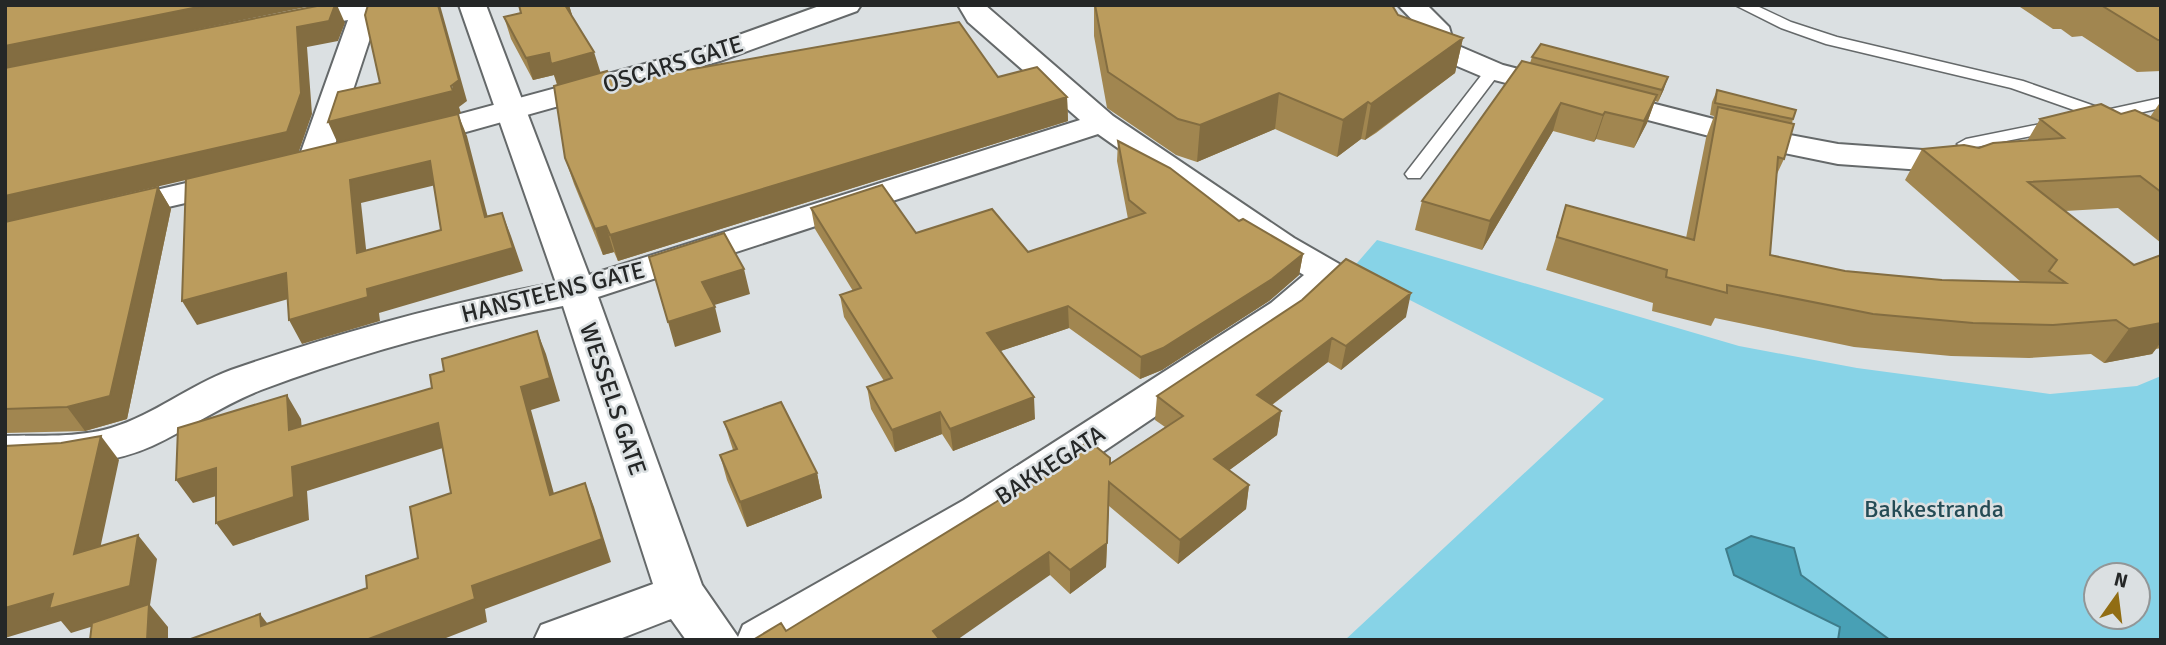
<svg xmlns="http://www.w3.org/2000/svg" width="2166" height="645" viewBox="0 0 2166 645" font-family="Signika,sans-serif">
	<rect width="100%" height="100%" fill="#dbe0e2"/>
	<path fill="#87d3e7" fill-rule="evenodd" d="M1377 240 1739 346 1857 368 2050 394 2137 386 2161 376V640H1890L1801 575H1734L1840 627 1838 640H1345L1604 399 1351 270ZM2096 575H2138V617H2096Z"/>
	<path fill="#48a0b5" stroke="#3e7c8a" stroke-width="2" d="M1751 536 1794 548 1801 575 1890 640H1838L1840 627 1734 575 1726 549Z"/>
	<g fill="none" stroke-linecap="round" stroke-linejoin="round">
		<g stroke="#65696a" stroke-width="3">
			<path id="service" d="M1735 5H1755L1791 22 1837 37 2023 81 2106 110 2161 98V108L2091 124 2083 119 2088 115 2011 88 1826 44 1781 28Z
				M1493 66 1501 71 1420 178H1408L1405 174 1408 170 1487 68Z
				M2060 120 2069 125 2066 129 1966 149 1957 144 1966 139Z"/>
		</g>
		<g stroke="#65696a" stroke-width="4">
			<path id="minor" d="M340 5H369L377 17 329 163 325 170 313 173 301 170 297 163 348 20 290 30 280 28 276 22 280 16Z
				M459 5H486L589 275 1080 120 968 22 958 5H985L1113 116 1294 238 1341 265 1346 273 1297 321 996 524 804 640H686L671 619 617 640H534L541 625 653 584 563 306C460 326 359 353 261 390 222 405 189 429 152 446 105 467 55 466 5 468V436C40 435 78 438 111 428 154 415 190 385 231 370 337 333 446 303 556 283ZM1098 134 1268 254 1304 275 1271 303 964 500 743 625 738 637 702 585 598 297Z
				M1398 5H1427L1449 27 1454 44 1503 65 1741 126 1838 144 1923 150 1972 160 1976 167 1972 174 1960 177 1923 170 1838 164 1740 144 1483 77 1431 55 1422 30Z"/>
		</g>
		<g stroke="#65696a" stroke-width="4">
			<path id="tertiary" d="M822 5H861L857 11 720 61 412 147 401 144 396 137 401 130 700 49Z
				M238 171 250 174 255 181 250 188 112 220 100 217 95 210 100 203Z"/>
		</g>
		<use href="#service" fill="#fff" fill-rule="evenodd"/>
		<use href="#minor" fill="#fff" fill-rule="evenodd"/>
		<use href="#tertiary" fill="#fff" fill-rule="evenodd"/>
	</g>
	<path fill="#a18650" d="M518 5H569L572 15H571L600 73 614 83 998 77 1067 97 1068 121 618 261 614 252 603 255 574 184 565 158 557 85 554 75 533 80 511 39 504 17 521 13Z
		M1094 5H1392L1398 15 1463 38 1455 73 1376 133 1365 140 1361 139 1337 157 1275 129 1197 162 1176 155 1107 108 1094 36Z
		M2017 5H2161V71L2137 72 2082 36 2072 37 2061 29H2053Z
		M1532 57 1664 89 1658 102 1655 101 1647 123 1634 148 1596 139 1594 142 1553 131 1482 250 1415 230 1422 201 1530 63Z
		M1717 90 1793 119 1784 159 1777 174 1770 255 1845 271 1942 280 2021 282 1905 180 1922 149 1979 148 2027 141 2040 119 2121 114 2150 117 2159 104H2161V243L2118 208 2065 211 2134 265 2161 255V348L2156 349 2152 354 2104 363 2091 354 2029 358 1951 356 1854 347 1715 318 1711 326 1652 311 1653 303 1546 270 1566 205 1686 238 1706 138 1714 116 1710 115 1712 102Z
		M1118 141 1239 221 1303 254 1299 275 1269 301 1162 370 1140 379 1069 328 1000 351 1035 419 953 451 942 434 895 452 871 409 867 387 884 381 844 317 840 295 853 291 815 229 811 208 916 233 1028 252 1128 219 1117 161Z
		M158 187 171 209 127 419 85 431 5 433V222Z
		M1302 300 1406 317 1341 370 1328 362 1272 405 1281 411 1277 435 1229 470 1249 485 1246 509 1178 564 1109 506 1106 567 1070 594 1050 575 786 631 1110 464 1165 427 1155 420 1157 396Z
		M724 422 817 473 822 498 747 527 727 480 720 455 733 450Z"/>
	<path fill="#836d41" d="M208 5H316L5 69V46Z
		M335 5H337L345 23 338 41 307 47 312 114 298 154 5 222V196Z
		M438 5H440L467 101 459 107 461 113 338 144 328 122 453 91Z
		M562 5H569L572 15 565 17Z
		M1463 38 1455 73 1365 140 1371 104Z
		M594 52 601 74 558 86 554 75 533 80 526 58 549 53Z
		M1668 77 1664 89 1658 102 1662 90Z
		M1279 93 1275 129 1197 162 1200 125Z
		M1657 95 1647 123 1634 148 1644 121Z
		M1067 97 1068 121 618 261 610 235Z
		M1368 102 1361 139 1337 157 1343 120Z
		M1561 103 1553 131 1482 250 1490 221Z
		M1605 112 1596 139 1594 142 1603 115Z
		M458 114 467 136 494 241 485 217Z
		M430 161 440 184 361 203 369 276 357 253 350 180Z
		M158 187 171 209 127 419 85 431 67 407Z
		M502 213 511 236 523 271 379 313 380 321 302 344 289 320 367 289Z
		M606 226 614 252 603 255 595 229Z
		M1303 254 1299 275 1269 301 1162 370 1140 379 1141 357Z
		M744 269 750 294 708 307 702 282Z
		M286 273 299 296 197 325 182 301Z
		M1411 293 1406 317 1341 370 1346 346Z
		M1068 306 1069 328 989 355 987 333Z
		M715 307 721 332 675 347 668 322Z
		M2161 323V342L2152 354 2104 363 2129 329Z
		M537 331 546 354 560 401 531 410 561 519 550 495 521 387Z
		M1332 338 1328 362 1254 418 1257 395Z
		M287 395 301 419 304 453 289 430Z
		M1034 397 1035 419 953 451 950 429Z
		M1281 411 1277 435 1212 483 1214 459Z
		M940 412 942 434 895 452 892 430Z
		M438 423 449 446 307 491 309 520 233 546 216 523 292 467Z
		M101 436 119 460 94 577 74 554Z
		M216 468 233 491 193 503 176 480Z
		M817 473 822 498 747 527 740 502Z
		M1109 482 1106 567 1070 594V570Z
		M585 483 594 507 611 562 485 609 487 622 441 640H366L472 586Z
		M1249 485 1246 509 1178 564 1180 540Z
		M138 535 157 559 150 605 168 627V640H147L149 609 71 633 61 621 5 638V608Z
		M1049 552 1050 575 957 640H934L933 631Z
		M260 614 278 637 261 626Z"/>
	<path fill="#bb9c5d" stroke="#836d41" stroke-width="2" fill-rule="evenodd" d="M5 5H208L5 46Z
		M322 5H335L329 21 297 27 301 93 287 132 5 196V68Z
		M368 5H438L459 80 451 86 453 91 328 122 338 92 380 83 365 15Z
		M519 5H565L594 52 551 64 549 53 526 58 504 17 521 13Z
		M1095 5H1392L1398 15 1463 38 1382 96 1371 104 1368 102 1343 120 1279 93 1200 125 1178 119 1108 72Z
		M2101 5H2161V40H2158Z
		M959 22 998 77 1037 67 1067 97 610 235 606 226 595 229 565 158 554 86 607 71 614 83Z
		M1541 44 1668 77 1662 90 1532 57Z
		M1522 61 1657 95 1644 121 1605 112 1603 115 1561 103 1490 221 1422 201Z
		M1717 90 1796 110 1793 119 1715 103Z
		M2101 104 2121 114 2135 110 2161 122V192L2140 176 2028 182 2134 265 2161 255V323L2129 329 2116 320 2053 325 1973 323 1873 314 1727 285V293L1666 277 1667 270 1557 237 1566 205 1694 240 1718 107 1794 124 1784 159 1778 157 1770 255 1845 271 1942 280 2066 283 2049 271 2057 260 1922 149 1964 145 1979 148 1993 143 2064 138 2040 119Z
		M458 114 485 217 502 213 513 248 367 289 368 297 289 320 286 273 182 301 186 179ZM430 161 441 230 357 253 350 180Z
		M1118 141 1170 168 1239 221 1243 219 1303 254 1272 279 1163 348 1141 357 1068 306 987 333 1034 397 950 429 940 412 892 430 867 387 892 378 840 295 861 288 811 208 882 185 916 233 992 209 1028 252 1145 213 1129 200Z
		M158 187 110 396 67 407 5 409V222Z
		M724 233 744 269 702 282 715 307 668 322 649 257Z
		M1346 259 1411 293 1346 346 1332 338 1257 395 1281 411 1214 459 1249 485 1180 540 1109 482 1107 543 1070 570 1049 552 933 631 940 640H753L781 623 786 631 996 502 1089 441 1110 458V464L1183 416 1157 396 1302 300Z
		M537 331 550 378 521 387 550 495 585 483 602 539 472 586 475 599 366 640H188L260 614 261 626 367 588 366 576 418 558 410 507 451 493 438 423 292 467 294 497 216 523V468L176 480 178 428 287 395 289 430 432 388 430 375 444 371 442 359Z
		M781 402 817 473 740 502 720 455 737 449 724 422Z
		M101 436 74 554 138 535 130 586 49 609 53 594 5 608V446L61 443Z
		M149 604 147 640H90L92 623Z"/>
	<g text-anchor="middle" stroke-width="5" stroke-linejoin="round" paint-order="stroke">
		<g font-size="24" fill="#252727" stroke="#dbe0e2">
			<text transform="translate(673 64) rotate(-17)" y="8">OSCARS GATE</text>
			<text transform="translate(553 292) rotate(-14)" y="8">HANSTEENS GATE</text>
			<text transform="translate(613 399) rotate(71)" y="8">WESSELS GATE</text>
			<text transform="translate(1050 465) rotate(-33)" y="8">BAKKEGATA</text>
		</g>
		<g font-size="24" fill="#244b55" stroke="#dbe0e2">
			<text x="1934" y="517">Bakkestranda</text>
		</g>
	</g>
	<rect width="2166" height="645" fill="none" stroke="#252727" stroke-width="14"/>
	<g transform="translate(2117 596) rotate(14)"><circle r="33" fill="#dbe0e2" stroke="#929697" stroke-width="2"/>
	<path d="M0-5L12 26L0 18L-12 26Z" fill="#916d13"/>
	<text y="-10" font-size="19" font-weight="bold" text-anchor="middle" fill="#252727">N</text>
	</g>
</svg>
